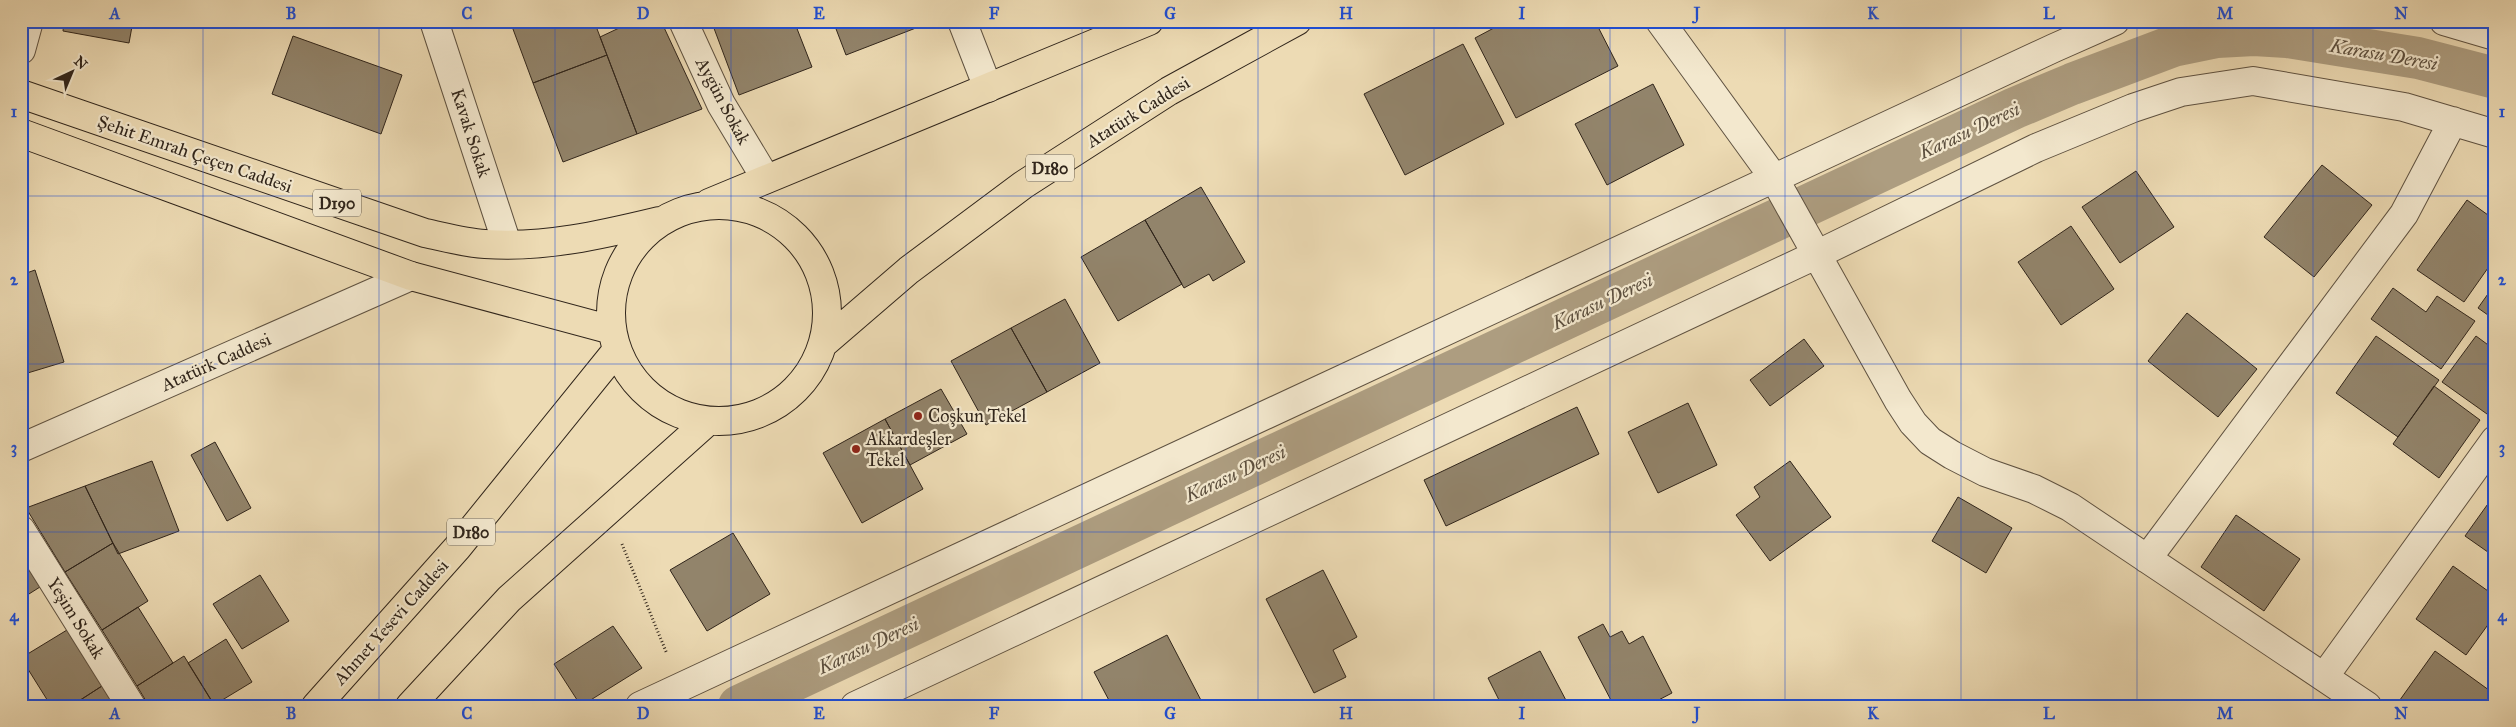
<svg xmlns="http://www.w3.org/2000/svg" width="2516" height="727" viewBox="0 0 2516 727" font-family="'IM FELL Great Primer',serif">
	<rect width="100%" height="100%" fill="#eddbb4"/>
	<filter id="stains"><feTurbulence type="fractalNoise" baseFrequency=".004" numOctaves="4"/><feColorMatrix values="0 0 0 0 .2 0 0 0 0 .09 0 0 0 0 .02 0 0 0 .5 -.17"/></filter>
	<radialGradient id="worn" r=".72"><stop offset=".6" stop-color="#630" stop-opacity="0"/><stop offset="1" stop-color="#630" stop-opacity=".3"/></radialGradient>
	<g fill="none" stroke-linecap="round" stroke-linejoin="round">
		<path stroke="#ad9d80" stroke-width="42" d="M739 706 2015 108 2072 84 2173 46 2217 37 2254 35 2287 37 2418 58 2495 78"/>
	</g>
	<path fill="#92846b" stroke="#30251b" d="M64 21H133L129 43 63 31Z
		M510 21H594L607 55 533 83Z
		M634 21H661L702 109 637 134 600 37Z
		M717 21H794L812 67 739 95 712 23Z
		M833 21H934L846 55Z
		M1507 21H1595L1618 66 1516 118 1475 38Z
		M293 36 402 75 381 134 272 94Z
		M1463 44 1504 124 1405 175 1364 94Z
		M607 55 637 134 563 162 533 83Z
		M1653 84 1684 145 1607 185 1575 124Z
		M2322 165 2372 205 2314 277 2264 237Z
		M2136 171 2174 227 2120 263 2082 207Z
		M1201 187 1245 262 1213 281 1209 274 1184 288 1145 220Z
		M2467 200 2495 220V258L2464 302 2417 270Z
		M1145 220 1182 284 1118 321 1081 257Z
		M2071 226 2114 289 2061 325 2018 262Z
		M35 270 64 362 21 375V275Z
		M2495 284V320L2478 308Z
		M2393 288 2426 312 2437 296 2475 321 2441 369 2371 319Z
		M1065 299 1100 363 1047 392 1011 328Z
		M2187 313 2257 369 2218 417 2148 361Z
		M1011 328 1047 392 986 425 951 361Z
		M2376 336 2439 380 2398 437 2336 393Z
		M2476 336 2495 350V403L2487 414 2442 382Z
		M1804 339 1824 366 1770 406 1750 380Z
		M2434 386 2480 420 2439 478 2393 444Z
		M941 389 967 434 910 465 885 419Z
		M1688 403 1717 465 1658 493 1628 432Z
		M1577 407 1599 454 1446 526 1424 480Z
		M885 419 923 489 862 523 823 453Z
		M215 442 251 508 227 521 191 455Z
		M152 461 179 531 118 554 85 486Z
		M1790 461 1831 517 1770 561 1736 515 1760 497 1754 487Z
		M85 486 113 543 65 572 26 508Z
		M2495 494V557L2465 536Z
		M1958 497 2012 528 1986 573 1932 541Z
		M2236 515 2300 559 2264 611 2201 567Z
		M733 533 770 594 707 631 670 570Z
		M113 543 148 601 102 630 65 572Z
		M21 557 40 587 21 599Z
		M2453 566 2495 596V615L2466 655 2416 619Z
		M1323 570 1357 637 1333 650 1346 677 1314 693 1266 599Z
		M260 575 289 621 242 649 213 604Z
		M138 607 173 663 137 686 102 630Z
		M1603 624 1610 637 1622 631 1629 644 1643 636 1672 693 1647 706H1614L1578 637Z
		M613 626 642 668 581 706 554 664Z
		M67 630 102 686 71 706H51L21 658Z
		M1167 635 1204 706H1112L1094 672Z
		M226 639 252 682 214 705 188 663Z
		M1540 651 1569 706H1502L1488 678Z
		M2435 651 2493 693 2483 706 2397 704Z
		M2495 652V663L2489 659Z
		M184 656 215 706H149L137 686Z
		M102 686 114 706H71Z"/>
	<g fill="none" stroke-linecap="round" stroke-linejoin="round">
		<g stroke="#5f5241" stroke-width="30">
			<path id="street" d="M434 21 507 244
				M683 21 721 104 766 179
				M962 21 988 88
				M1660 21 1774 178 1898 400 1913 423 1930 441 1952 455 1985 472 2034 489 2070 507 2367 706
				M2444 21 2495 36
				M21 50 29 21
				M21 448 411 276
				M21 530 131 706
				M2147 559 2404 214 2453 121
				M2324 677 2495 440
				M640 706 2054 48 2115 21
				M855 706 1818 254 2036 148 2133 108 2181 92 2253 81 2404 107 2495 134"/>
		</g>
		<g stroke="#30251b" stroke-width="30">
			<path id="highway" d="M21 94 425 233C444 237 465 243 485 244 545 248 601 235 659 221
				M21 133 411 276 612 330
				M709 203 1149 21
				M611 313a108 108 0 1 1 216 0a108 108 0 1 1-216 0Z
				M823 344 909 270 1023 185 1169 91 1297 21
				M316 706 457 548 617 350
				M410 706 509 599 708 421"/>
		</g>
		<path stroke="#30251b" stroke-width="3" stroke-dasharray="1 2.5" stroke-linecap="butt" d="M622 544 667 654"/>
		<use href="#street" stroke="#f3e8ce" stroke-width="28"/>
		<use href="#highway" stroke="#eddbb4" stroke-width="28"/>
	</g>
	<path fill="none" stroke="#1d4ed8" stroke-width="1" stroke-opacity="0.55" d="M203 21V706M379 21V706M555 21V706M731 21V706M906 21V706M1082 21V706M1258 21V706M1434 21V706M1610 21V706M1785 21V706M1961 21V706M2137 21V706M2313 21V706M21 196H2495M21 364H2495M21 532H2495"/>
	<g fill="#8f2418" stroke="#f3e8ce" stroke-width="2">
		<circle cx="918" cy="416" r="5"/>
		<circle cx="856" cy="449" r="5"/>
	</g>
	<g text-anchor="middle" stroke-width="4.5" stroke-linejoin="round" paint-order="stroke">
		<g fill="#f3e8ce" stroke="#6a6051" stroke-width="1">
			<rect x="1026" y="154.5" width="48" height="27" rx="4"/>
			<rect x="313" y="189.5" width="48" height="27" rx="4"/>
			<rect x="447" y="518.5" width="48" height="27" rx="4"/>
		</g>
		<g font-size="16" font-weight="bold" fill="#30251b">
			<text x="1050" y="174">D180</text>
			<text x="337" y="209">D190</text>
			<text x="471" y="538">D180</text>
		</g>
		<g font-size="18" fill="#30251b" stroke="#f3e8ce">
			<text transform="translate(723 101) rotate(62)" y="6">Aygün Sokak</text>
			<text transform="translate(1138 112) rotate(-32)" y="6">Atatürk Caddesi</text>
			<text transform="translate(471 133) rotate(72)" y="6">Kavak Sokak</text>
			<text transform="translate(195 154) rotate(19)" y="6">Şehit Emrah Çeçen Caddesi</text>
			<text transform="translate(216 362) rotate(-24)" y="6">Atatürk Caddesi</text>
			<text transform="translate(76 618) rotate(58)" y="6">Yeşim Sokak</text>
			<text transform="translate(391 622) rotate(-48)" y="6">Ahmet Yesevi Caddesi</text>
		</g>
		<g font-size="18" fill="#30251b" stroke="#f3e8ce" text-anchor="start">
			<text x="928" y="422">Coşkun Tekel</text>
			<text x="866" y="445">Akkardeşler<tspan x="866" dy="21">Tekel</tspan></text>
		</g>
		<g font-size="19" font-style="italic" fill="#5c4f3e" stroke="#f3e8ce">
			<text transform="translate(2384 54) rotate(10)" y="7">Karasu Deresi</text>
			<text transform="translate(1969 130) rotate(-25)" y="7">Karasu Deresi</text>
			<text transform="translate(1602 301) rotate(-25)" y="7">Karasu Deresi</text>
			<text transform="translate(1235 473) rotate(-25)" y="7">Karasu Deresi</text>
			<text transform="translate(868 645) rotate(-25)" y="7">Karasu Deresi</text>
		</g>
	</g>
	<rect width="2516" height="727" fill="none" stroke="#eddbb4" stroke-width="55"/>
	<g transform="translate(72 72) rotate(44)" stroke="#f3e8ce" stroke-width="4" paint-order="stroke">
	<path d="M0-4L9 19L0 12L-9 19Z" fill="#30251b"/>
	<text y="-8" font-size="14" font-weight="bold" text-anchor="middle" fill="#30251b">N</text>
	</g>
	<rect x="28" y="28" width="2460" height="672" fill="none" stroke="#1d4ed8" stroke-width="2"/>
	<g font-size="16" text-anchor="middle" font-weight="bold" fill="#1d4ed8">
		<text x="115" y="19">A</text>
		<text x="291" y="19">B</text>
		<text x="467" y="19">C</text>
		<text x="643" y="19">D</text>
		<text x="819" y="19">E</text>
		<text x="994" y="19">F</text>
		<text x="1170" y="19">G</text>
		<text x="1346" y="19">H</text>
		<text x="1522" y="19">I</text>
		<text x="1697" y="19">J</text>
		<text x="1873" y="19">K</text>
		<text x="2049" y="19">L</text>
		<text x="2225" y="19">M</text>
		<text x="2401" y="19">N</text>
		<text x="14" y="117">1</text>
		<text x="2502" y="117">1</text>
		<text x="14" y="285">2</text>
		<text x="2502" y="285">2</text>
		<text x="14" y="453">3</text>
		<text x="2502" y="453">3</text>
		<text x="14" y="621">4</text>
		<text x="2502" y="621">4</text>
		<text x="115" y="719">A</text>
		<text x="291" y="719">B</text>
		<text x="467" y="719">C</text>
		<text x="643" y="719">D</text>
		<text x="819" y="719">E</text>
		<text x="994" y="719">F</text>
		<text x="1170" y="719">G</text>
		<text x="1346" y="719">H</text>
		<text x="1522" y="719">I</text>
		<text x="1697" y="719">J</text>
		<text x="1873" y="719">K</text>
		<text x="2049" y="719">L</text>
		<text x="2225" y="719">M</text>
		<text x="2401" y="719">N</text>
	</g>
	<rect width="100%" height="100%" filter="url(#stains)"/>
	<rect width="100%" height="100%" fill="url(#worn)"/>
</svg>
